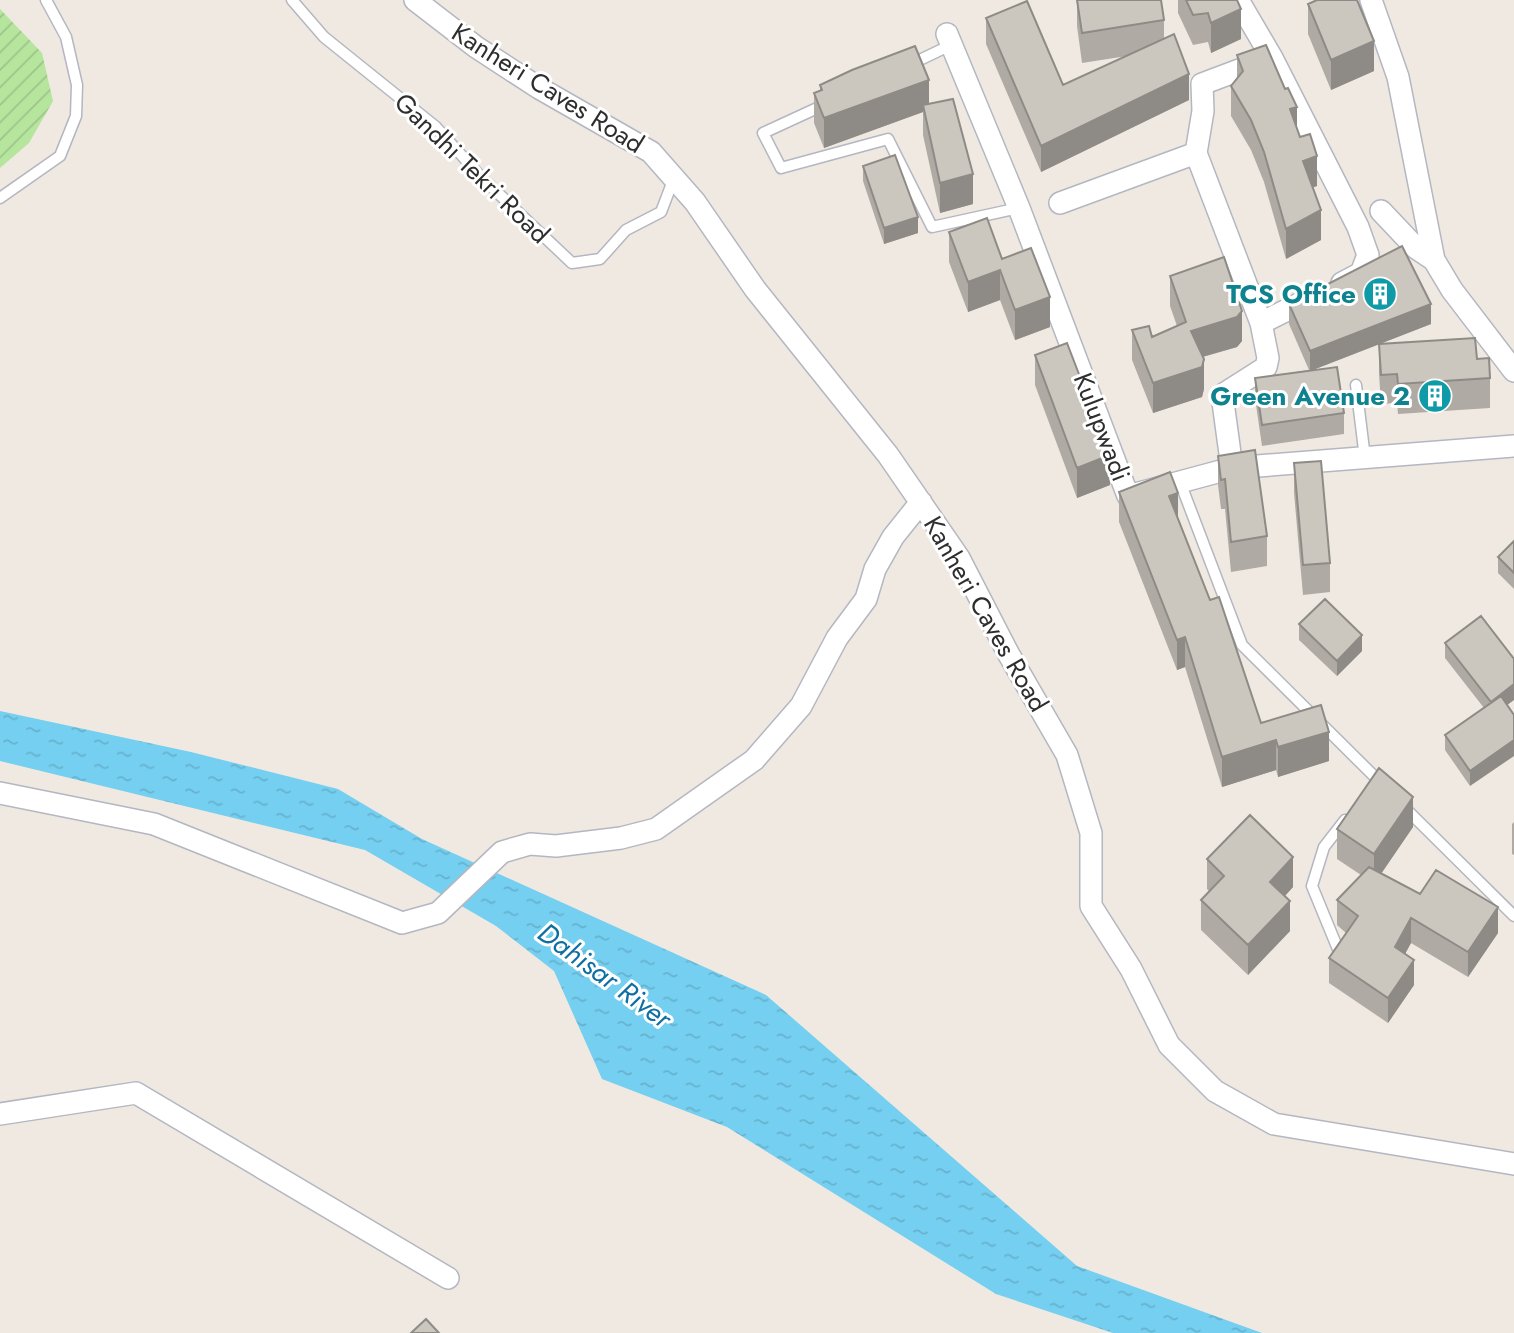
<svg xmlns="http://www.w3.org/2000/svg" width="1514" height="1333" viewBox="0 0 1514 1333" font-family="Jost,sans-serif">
	<defs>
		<pattern id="garden-furrows" width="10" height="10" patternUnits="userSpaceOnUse" patternTransform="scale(1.75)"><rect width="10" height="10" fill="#b6e59e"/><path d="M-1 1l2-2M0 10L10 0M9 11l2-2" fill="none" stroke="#9dc588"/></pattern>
		<pattern id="water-ripples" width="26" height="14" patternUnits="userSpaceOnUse" patternTransform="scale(1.75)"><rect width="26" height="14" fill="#75cff0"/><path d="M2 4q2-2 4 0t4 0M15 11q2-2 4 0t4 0" fill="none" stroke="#66b2ce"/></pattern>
	</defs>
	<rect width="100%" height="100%" fill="#efe9e1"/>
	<path fill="url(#garden-furrows)" d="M0 9 42 53 53 101 29 143 0 168Z"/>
	<path fill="url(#water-ripples)" d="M0 711 191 752 338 789 422 839 766 995 1077 1266 1262 1333H1113L996 1294 727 1127 602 1079 554 971 496 926 365 850 0 761Z"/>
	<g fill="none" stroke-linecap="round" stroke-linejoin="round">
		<g stroke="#b4b7c1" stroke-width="13">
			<path id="service" d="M292 0 324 37 436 127 483 179 572 263 600 259 626 230 661 212 674 178
				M907 66 951 45
				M826 104 763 133 781 168 888 139 932 227 1019 208
				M0 198 60 156 76 116 77 85 66 37 46 0
				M1356 385 1365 458
				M1180 482 1242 645 1382 784
				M1403 806 1514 916
				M1340 954 1312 886 1324 847 1345 820"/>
		</g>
		<g stroke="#b4b7c1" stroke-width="24">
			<path id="minor" d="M415 0 476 47 539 88 651 152 695 202 755 289 888 455 959 558 1008 653 1067 755 1091 833V906L1131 969 1169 1045 1215 1091 1274 1124 1514 1164
				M1238 0 1272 58 1358 227 1368 255 1361 273 1342 283
				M1371 0 1398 77 1434 260
				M947 34 1019 208 1128 496 1232 468 1514 446
				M1196 153 1203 111 1202 84 1263 61
				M1060 203 1196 153 1261 323
				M1381 211 1416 248 1434 260 1452 290 1514 371
				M1232 468 1222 395 1266 367 1268 358 1261 323 1313 297
				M0 793 154 824 402 923 438 913 502 852 530 844 556 846 621 838 656 829 754 760 801 706 837 638 866 599 875 569 893 537 921 502
				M0 1114 136 1093 448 1278"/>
		</g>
		<use href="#service" stroke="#fff" stroke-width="10"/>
		<use href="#minor" stroke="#fff" stroke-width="21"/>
	</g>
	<path fill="#afaba4" d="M1077 0H1161L1164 20V39L1189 100 1041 172 986 44V18L1063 85 1127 56 1082 63 1077 26Z
		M1178 0H1237L1241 39 1211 53 1208 42 1193 45 1178 13Z
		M1308 4 1374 71 1331 90 1308 34Z
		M1237 55 1297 130 1317 186 1313 187 1321 240 1286 259 1264 182 1251 150 1231 116V86L1237 78Z
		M820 85 929 104 973 204 940 213 923 135V112L824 148 814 123V93L820 91Z
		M863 166 918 233 884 244 863 181Z
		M949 232 1002 259 1050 327 1015 340 1000 300 968 312 949 262Z
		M1170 276 1242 341 1237 347 1203 357 1204 389 1202 397 1153 413 1132 360V330L1152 337 1177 326 1170 306Z
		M1289 304 1431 324 1313 370 1344 413V434L1262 446 1255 398V378L1309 370 1289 324Z
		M1379 344 1477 359 1490 378V408L1398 414 1397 403 1381 404 1379 374Z
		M1035 355 1110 485 1077 498 1035 385Z
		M1218 456 1267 536V566L1231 572 1225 509H1221L1218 485Z
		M1294 463 1330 563V592L1303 595 1294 493Z
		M1119 492 1178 519 1210 600 1261 723 1329 761 1278 777 1276 770 1222 787 1185 667 1177 670 1119 522Z
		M1514 541V589L1498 573V557Z
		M1299 624 1362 651 1337 676 1299 640Z
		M1445 643 1507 705 1470 786 1445 750V735L1484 708 1445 658Z
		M1514 822V855L1512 854V824Z
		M1413 827 1381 874 1498 933 1468 977 1411 943 1405 954 1414 985 1388 1023 1329 983V958L1346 933 1337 925V900L1361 875 1337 859V829Z
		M1207 859 1293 887 1285 896 1290 931 1248 975 1201 930V900L1209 891 1207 889Z"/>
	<path fill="#8e8b86" d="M1241 9V39L1211 53V23Z
		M1374 41V71L1331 90V60Z
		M1189 74V100L1041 172V146Z
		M929 80V110L923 105V112L824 148V118Z
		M1297 107V136L1290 109Z
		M1317 156V186L1303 191V161Z
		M973 174V204L940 213V183Z
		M1321 210V240L1286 259V229Z
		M918 217V233L884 244V228Z
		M1000 270V300L968 312V282Z
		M1050 297V327L1015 340V310Z
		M1431 304V324L1310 371V351Z
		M1242 311V341L1237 347 1191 360V331Z
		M1204 359V389L1202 397 1153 413V383Z
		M1110 455V485L1077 498V468Z
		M1178 493V522L1169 496Z
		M1362 635V651L1337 676V661Z
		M1185 637V667L1177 670V640Z
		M1514 684V700L1491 717V702Z
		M1329 732V761L1278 777V747Z
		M1276 740V770L1222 787V757Z
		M1514 740V756L1470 786V771Z
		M1413 797V827L1374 884V854Z
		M1293 857V887L1270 912V882Z
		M1290 901V931L1248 975V945Z
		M1498 907V933L1468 977V952Z
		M1411 918V943L1395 972V947Z
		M1414 960V985L1388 1023V998Z"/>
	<path fill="#cbc7bf" stroke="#8e8b86" stroke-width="2" d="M1077 0H1161L1164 20 1082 33Z
		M1186 0H1237L1241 9 1211 23 1208 13 1193 15Z
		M1317 0H1357L1374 41 1331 60 1308 4Z
		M1027 1 1063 85 1174 34 1189 74 1041 146 986 18Z
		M1266 45 1285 89 1288 88 1297 107 1290 109 1300 137 1310 134 1317 156 1303 161 1321 210 1286 229 1264 152 1251 120 1231 86 1243 71 1237 55Z
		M915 46 929 80 824 118 814 93 822 90 820 85 852 70Z
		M953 99 973 174 940 183 923 105Z
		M895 155 918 217 884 228 863 166Z
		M987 218 1002 259 1031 248 1050 297 1015 310 1000 270 968 282 949 232Z
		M1402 246 1431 304 1310 351 1289 304Z
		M1224 257 1242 311 1237 317 1191 331 1204 359 1202 367 1153 383 1132 330 1149 326 1152 337 1186 322 1170 276Z
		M1475 338 1477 359 1489 358 1490 378 1398 384 1397 374 1381 375 1379 344Z
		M1067 343 1110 455 1077 468 1035 355Z
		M1337 367 1344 413 1262 425 1255 378Z
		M1255 450 1267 536 1231 542 1225 479 1221 480 1218 456Z
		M1321 461 1330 563 1303 565 1294 463Z
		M1170 472 1178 493 1169 496 1210 600 1219 597 1261 723 1321 705 1329 732 1278 747 1276 740 1222 757 1185 637 1177 640 1119 492Z
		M1514 541V573L1498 557Z
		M1325 599 1362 635 1337 661 1299 624Z
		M1481 616 1514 659V684L1491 702 1445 643Z
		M1501 696 1514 715V740L1470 771 1445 735Z
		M1379 768 1413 797 1374 854 1337 829Z
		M1250 815 1293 857 1270 882 1290 901 1248 945 1201 900 1224 876 1207 859Z
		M1369 867 1420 894 1436 870 1498 907 1468 952 1411 918 1395 947 1414 960 1388 998 1329 958 1358 916 1337 900Z
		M426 1319 439 1333H411Z"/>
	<defs>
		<g id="building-disc" transform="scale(1.75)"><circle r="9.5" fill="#0f9aa8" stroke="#fff"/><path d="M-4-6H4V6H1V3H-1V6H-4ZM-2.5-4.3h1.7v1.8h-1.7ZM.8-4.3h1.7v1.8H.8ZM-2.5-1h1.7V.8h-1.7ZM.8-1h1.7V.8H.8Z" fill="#fff"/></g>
	</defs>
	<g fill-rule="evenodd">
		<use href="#building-disc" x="1380" y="294"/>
		<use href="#building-disc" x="1435" y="396"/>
	</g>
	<g text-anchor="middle" stroke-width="6" stroke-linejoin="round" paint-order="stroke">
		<g font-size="26" fill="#2e2e2e" stroke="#fff">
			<text transform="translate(548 88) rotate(32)" y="9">Kanheri Caves Road</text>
			<text transform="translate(472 168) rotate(44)" y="9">Gandhi Tekri Road</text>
			<text transform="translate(1102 427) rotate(69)" y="9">Kulupwadi</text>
			<text transform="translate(986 614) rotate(60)" y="9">Kanheri Caves Road</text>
		</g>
		<g font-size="26" font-weight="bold" fill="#0d838f" stroke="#fff" text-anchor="end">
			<text x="1356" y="303">TCS Office</text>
			<text x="1410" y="405">Green Avenue 2</text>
		</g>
		<g font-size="28" font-style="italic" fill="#0d6fa3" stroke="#fff">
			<text transform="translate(605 975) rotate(36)" y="10">Dahisar River</text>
		</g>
	</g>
</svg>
